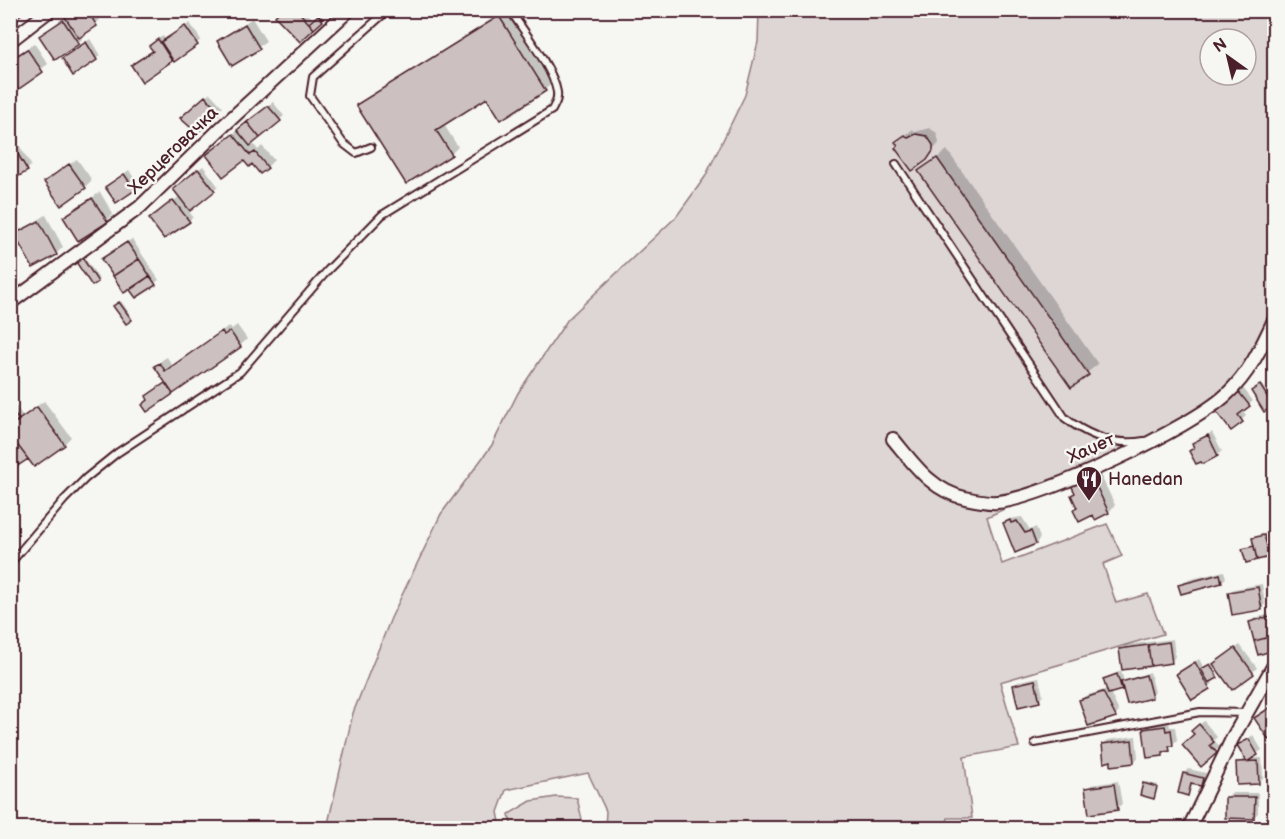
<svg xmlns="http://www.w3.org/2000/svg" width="1285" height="839" viewBox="0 0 1285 839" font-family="'Balsamiq Sans',sans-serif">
	<rect width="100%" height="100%" fill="#f6f6f2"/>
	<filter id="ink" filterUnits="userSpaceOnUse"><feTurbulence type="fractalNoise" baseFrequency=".0167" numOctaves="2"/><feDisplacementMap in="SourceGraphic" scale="12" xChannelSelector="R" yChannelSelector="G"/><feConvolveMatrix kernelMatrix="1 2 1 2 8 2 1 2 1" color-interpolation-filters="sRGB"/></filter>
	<g filter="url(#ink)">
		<path fill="#ddd6d5" stroke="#947a80" stroke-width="1.5" fill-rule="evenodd" d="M759 11H1274V319L1227 394 1154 439 987 517 1002 564 1107 524 1122 556 1103 564 1116 603 1148 594 1163 634 1000 682 1019 747 964 757 972 818H948L946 828H605L606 811 588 773 506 790 498 812 501 828H327L353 713 391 618 441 514 492 445 518 393 568 319 676 217 705 177 745 95 758 42ZM1210 39H1246V75H1210Z
			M556 797 577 798 584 828H512L509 814 531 801Z"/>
		<path fill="#0003" d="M74 10H98L95 13 100 20 80 35 82 39 78 43 45 32Z
			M283 10H308L306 12 314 20 320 14 324 18 300 40Z
			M506 10 552 83 545 90 487 96 443 123 458 147 451 154 358 105Z
			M252 18 266 41 233 64 219 42Z
			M190 23 201 40 143 80 138 61 154 50 155 41 163 36 165 40Z
			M90 39 100 55 96 59 63 58Z
			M34 43 48 64 10 92V60Z
			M210 93 223 107 197 131 182 118Z
			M273 102 284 116 252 142 258 150 262 146 274 160 267 167 215 149Z
			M929 128 937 133 939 143 926 159 897 142 913 129 915 132Z
			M18 143 31 165 27 170 10 147Z
			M947 150 1098 364 1071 386 920 172Z
			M77 159 92 180 85 187 46 182Z
			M203 166 218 186 188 210 193 217 189 221 165 237 155 215 180 196 179 185Z
			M129 170 138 185 134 189 106 187Z
			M100 192 113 214 107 221 65 217Z
			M46 215 63 247 56 254 16 234Z
			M132 239 159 280 137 296 108 255Z
			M84 257 99 279 92 284 79 260Z
			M121 301 132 317 126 322 117 304Z
			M237 325 247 339 240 346 147 410 152 392 166 382 156 367 162 360 167 357 172 365 229 326 232 329Z
			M1262 385 1274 404 1272 405 1254 390Z
			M1243 388 1253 401 1242 410 1246 416 1232 429 1224 399Z
			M10 399 23 416 44 401 71 437 64 444 28 456 10 469Z
			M1212 432 1222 451 1218 455 1195 447 1194 443Z
			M1098 470 1115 505 1109 512 1093 513 1078 507 1073 495Z
			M1022 517 1030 530 1036 527 1040 538 1036 543 1004 523 1009 519Z
			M1269 531 1274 551 1271 554 1265 532Z
			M1262 533 1270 556 1243 550 1255 545 1254 539Z
			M1224 571 1226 578 1221 582 1180 586 1184 581Z
			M1262 584 1265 604 1261 609 1230 593 1234 589Z
			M1274 613V648L1259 653 1251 622 1256 618Z
			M1173 639 1175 657 1171 662 1121 650 1125 645Z
			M1240 645 1257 668 1232 688 1219 660Z
			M1199 659 1204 668 1212 664 1218 675 1211 680 1213 683 1209 688 1178 674Z
			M1121 671 1124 681 1150 672 1155 692 1151 696 1124 686 1110 692 1119 712 1115 716 1081 700 1085 696 1107 689 1104 679Z
			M1039 677 1043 696 1039 700 1015 686 1019 681Z
			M1204 721 1217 737 1214 740 1220 747 1201 765 1196 734 1197 727Z
			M1169 722 1170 727H1175L1177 740 1162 755 1144 729 1149 725Z
			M1253 735 1262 750 1250 758H1262L1263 778 1258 782 1237 763 1246 758 1239 746Z
			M1136 736 1138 758 1134 762 1112 759 1103 744 1108 740Z
			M1188 769 1206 773 1205 780 1200 785 1194 783 1188 794 1184 773Z
			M1118 781 1122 804 1117 808 1087 789 1091 785Z
			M1146 782 1158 785 1153 797 1144 784Z
			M1231 793H1258V813L1254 817 1227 798Z
			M1140 820 1164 824 1163 828H1131Z
			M1206 823H1233V828H1202Z
			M1272 824 1273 828H1252Z"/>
		<path fill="#ccc1c0" stroke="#4a1f2b" stroke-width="1.5" d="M11 10H27L16 18Z
			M74 10H87L97 26 79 38 65 17Z
			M281 10H297L314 29 300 42 275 16Z
			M318 15 323 21 314 29 309 23Z
			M499 16 546 91 501 120 487 98 436 130 452 155 406 184 356 105Z
			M63 20 79 44 55 60 39 36Z
			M245 24 260 49 232 66 217 41Z
			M185 26 198 45 174 62 161 42Z
			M158 39 172 61 142 82 131 65 153 51 149 46Z
			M86 42 97 60 73 76 62 58Z
			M27 49 43 72 16 91 10 83V60Z
			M205 96 220 112 197 133 180 118Z
			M268 106 281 121 260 138 247 122Z
			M247 122 260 138 250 146 237 130Z
			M233 134 250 155 255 152 268 168 260 174 252 164 249 167 244 161 223 177 206 155Z
			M916 134 927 136 933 145V151L927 160 912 171 895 148 898 146 895 142 905 135 908 138Z
			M13 146 28 171 10 181V147Z
			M937 158 1089 375 1071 388 918 171Z
			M69 164 86 188 61 206 44 182Z
			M198 169 215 191 190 211 173 189Z
			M124 174 135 190 116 203 105 187Z
			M92 198 108 222 78 241 63 217Z
			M173 200 190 222 164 239 149 219Z
			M39 221 57 255 33 268 14 234Z
			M127 242 139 259 113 276 101 259Z
			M82 257 98 282 92 286 76 262Z
			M139 259 150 276 124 293 113 276Z
			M150 276 156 285 136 298 130 290Z
			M119 302 132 320 126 324 113 306Z
			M222 331 224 335 230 331 241 347 173 394 154 366 160 363 165 371Z
			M165 383 173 394 147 412 142 405 148 400 146 396Z
			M1260 385 1273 406 1264 412 1251 391Z
			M1238 391 1250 406 1238 415 1243 422 1231 431 1215 410Z
			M37 407 65 445 34 467 10 435V426Z
			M10 409 19 420 10 426Z
			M10 435 28 459 19 465 10 453Z
			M1208 435 1218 456 1203 464 1201 462 1196 464 1189 451 1194 448 1192 443Z
			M10 453 19 465 10 471Z
			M1091 475 1109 513 1095 520 1093 515 1079 522 1073 510 1077 508 1071 495 1075 493 1071 485Z
			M1010 520 1011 523 1017 521 1025 533 1031 531 1036 544 1015 553 1003 523Z
			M1264 535 1270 557 1257 560 1252 538Z
			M1254 546 1257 560 1246 563 1242 549Z
			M1220 574 1222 583 1181 594 1178 585Z
			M1258 587 1262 610 1232 615 1228 592Z
			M1274 615V636L1254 641 1249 622Z
			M1274 636V650L1258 655 1254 641Z
			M1169 642 1172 663 1151 666 1148 645Z
			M1148 645 1151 666 1122 670 1119 649Z
			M1235 648 1254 674 1232 690 1213 664Z
			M1195 662 1210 689 1192 700 1176 674Z
			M1210 664 1218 678 1209 683 1201 669Z
			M1117 674 1122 690 1108 694 1103 679Z
			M1146 675 1152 698 1127 704 1121 682Z
			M1035 680 1040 702 1018 707 1013 685Z
			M1103 692 1116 717 1088 726 1079 700Z
			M1274 705V737L1269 740 1254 718Z
			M1199 724 1214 742 1210 745 1217 753 1201 767 1182 745 1194 734 1191 731Z
			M1165 726 1166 731 1171 730 1173 746H1169L1170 751 1163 752V756L1147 758 1143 729Z
			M1249 739 1258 755 1247 762 1237 745Z
			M1132 740 1134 763 1111 766V761L1104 763 1102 744Z
			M1258 761 1259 784 1237 785 1236 762Z
			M1271 766H1274V790H1273Z
			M1183 773 1203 778 1201 786 1191 784 1188 796 1178 793Z
			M1143 783 1157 787 1154 799 1140 795Z
			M1114 784 1118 810 1089 814 1085 788Z
			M1225 797H1255L1254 819 1225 818Z
			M1134 824 1160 828H1129L1134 827Z
			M1200 827H1229V828H1200Z"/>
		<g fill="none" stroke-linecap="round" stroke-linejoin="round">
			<g stroke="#4a1f2b" stroke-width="10">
				<path id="service" d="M371 147 356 153 343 143 310 96 313 77 388 10
					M896 164 1065 418C1088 436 1114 446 1144 441
					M13 560 64 500 86 478 117 453 240 372 328 270 382 215 552 110C555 104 558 100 557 92 553 68 524 32 510 10
					M1035 743 1200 712 1247 713"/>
			</g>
			<g stroke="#4a1f2b" stroke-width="16">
				<path id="minor" d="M10 41 50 10
					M10 303 140 207 219 130 349 10
					M893 439C914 464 932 491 965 498 974 500 987 503 997 502 1042 499 1192 427 1226 395 1249 374 1261 348 1274 320
					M1189 828 1233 737 1274 665"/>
			</g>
			<use href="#service" stroke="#f6f6f2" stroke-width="6"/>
			<use href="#minor" stroke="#f6f6f2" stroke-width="12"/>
		</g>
	</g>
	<defs>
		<g id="restaurant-pin" transform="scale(1.35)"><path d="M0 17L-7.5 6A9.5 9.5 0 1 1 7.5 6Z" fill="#4a1f2b" stroke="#f6f6f2"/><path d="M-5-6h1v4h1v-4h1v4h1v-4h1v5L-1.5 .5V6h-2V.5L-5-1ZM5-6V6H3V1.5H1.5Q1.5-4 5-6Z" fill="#fff"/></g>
	</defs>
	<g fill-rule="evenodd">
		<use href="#restaurant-pin" x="1089" y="479"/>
	</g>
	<g text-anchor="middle" stroke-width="5" stroke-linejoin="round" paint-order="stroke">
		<g font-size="18" fill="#4a1f2b" stroke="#f6f6f2">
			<text transform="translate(173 150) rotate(-44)" y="6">Херцеговачка</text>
			<text transform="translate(1091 448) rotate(-24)" y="6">Хаџет</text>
		</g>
		<g font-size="18" fill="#4a1f2b" stroke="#f6f6f2" text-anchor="start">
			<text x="1108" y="485">Hanedan</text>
		</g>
	</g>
	<rect width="1285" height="839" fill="none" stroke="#f6f6f2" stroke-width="36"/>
	<rect x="18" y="18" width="1249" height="803" fill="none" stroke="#4a1f2b" stroke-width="2" filter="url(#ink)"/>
	<g transform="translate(1228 57) rotate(326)"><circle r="28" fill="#f6f6f2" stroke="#b1a0a2" stroke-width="1.5"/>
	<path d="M0-4.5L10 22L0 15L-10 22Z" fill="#4a1f2b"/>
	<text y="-9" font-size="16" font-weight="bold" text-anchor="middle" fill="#4a1f2b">N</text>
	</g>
</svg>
